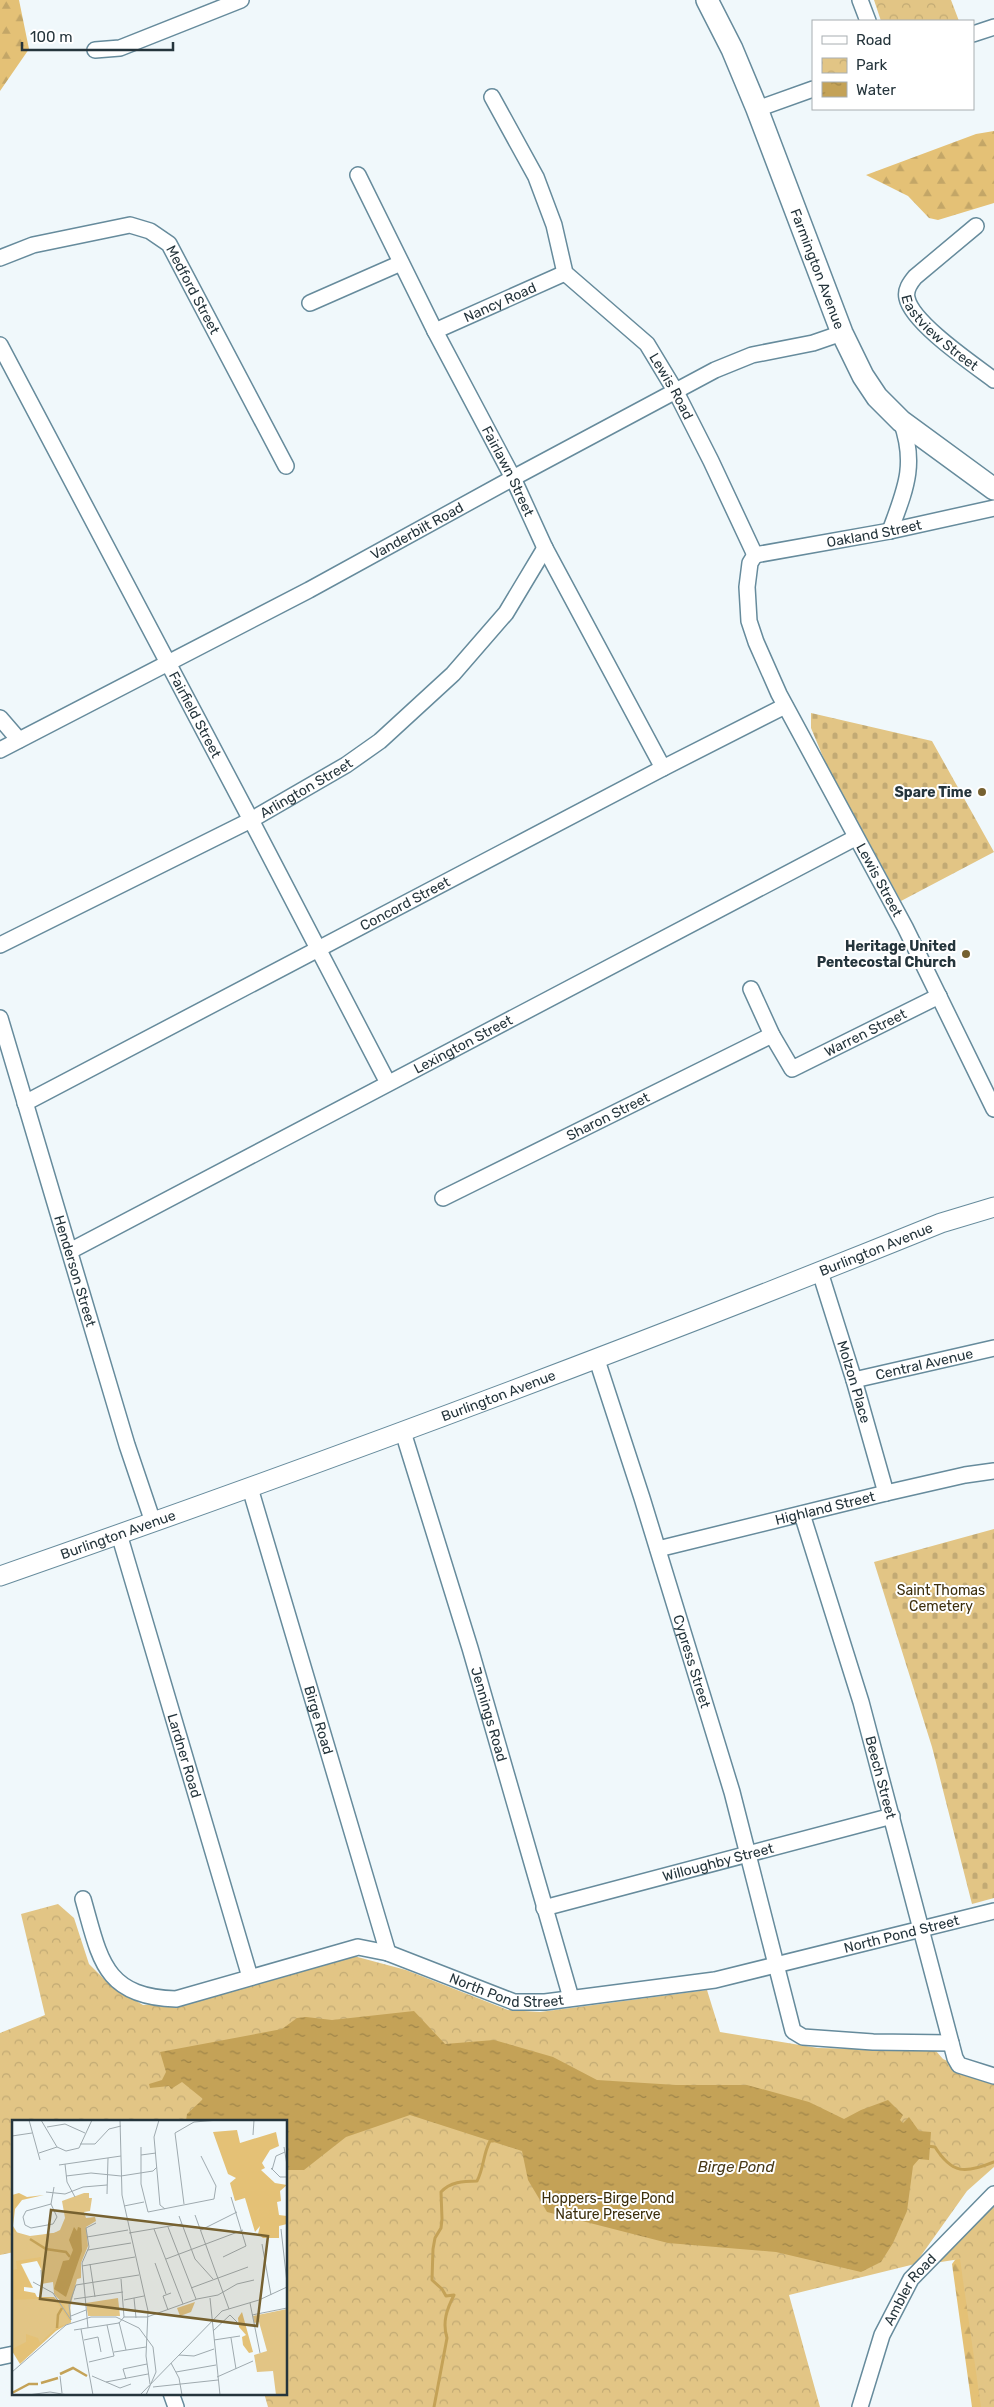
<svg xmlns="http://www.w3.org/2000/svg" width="994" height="2407" viewBox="0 0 994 2407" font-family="Rubik,sans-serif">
	<defs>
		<pattern id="forest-firs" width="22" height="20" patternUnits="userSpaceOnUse" patternTransform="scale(1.25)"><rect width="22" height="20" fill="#e4c176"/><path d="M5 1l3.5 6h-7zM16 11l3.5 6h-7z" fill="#c3a667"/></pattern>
		<pattern id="cemetery-stones" width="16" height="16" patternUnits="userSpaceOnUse" patternTransform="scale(1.25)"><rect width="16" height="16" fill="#e2c585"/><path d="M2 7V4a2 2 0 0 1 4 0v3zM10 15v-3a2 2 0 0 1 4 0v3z" fill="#c2aa74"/></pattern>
		<pattern id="park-crowns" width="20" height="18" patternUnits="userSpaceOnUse" patternTransform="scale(1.25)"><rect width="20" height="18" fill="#e2c585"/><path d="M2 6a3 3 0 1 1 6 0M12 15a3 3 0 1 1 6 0" fill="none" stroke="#c2aa74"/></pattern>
		<pattern id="water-ripples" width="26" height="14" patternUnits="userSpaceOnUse" patternTransform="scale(1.25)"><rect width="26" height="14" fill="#c4a257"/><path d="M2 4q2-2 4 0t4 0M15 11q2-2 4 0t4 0" fill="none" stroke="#9f8549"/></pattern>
	</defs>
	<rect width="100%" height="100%" fill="#f0f8fb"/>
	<path fill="url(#forest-firs)" d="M0 0H19L29 49 0 91Z
		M994 131V203L938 220 929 218 908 196 866 175 976 134Z
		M991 2211 994 2407H972L952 2264Z"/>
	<path fill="url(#cemetery-stones)" d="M811 713 932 741 994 852 901 901 826 764 811 728Z
		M994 1529V1898L972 1904 932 1747 874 1562Z"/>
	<path fill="url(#park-crowns)" d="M874 0H951L959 21H881Z
		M58 1904 74 1918 89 1964 111 1986 143 2005 181 2003 350 1955 406 1970 508 2010 540 2012 707 1990 720 2032 818 2048 936 2051 943 2059 994 2083V2167L967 2191 915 2264 789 2295 820 2407H268L264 2393H286V2121H14V2252L0 2255V2033L45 2015 21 1914Z
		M994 2186V2407H981L960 2259 928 2264Z"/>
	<path fill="url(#water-ripples)" d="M414 2011 445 2044 494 2040 553 2057 597 2080 676 2085H747L809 2102 844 2119 861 2110 888 2100 903 2115 900 2120 903 2123 909 2117 919 2131 931 2132 929 2160 919 2159 913 2166 907 2211 893 2243 881 2262 861 2272 776 2252 668 2243 547 2212 528 2180 522 2151 410 2115 346 2137 304 2170H286V2121H186L187 2114 203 2099 182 2082 171 2089 169 2086 150 2088 149 2084 162 2080 166 2072 160 2052 282 2029 297 2018 306 2017 332 2020Z"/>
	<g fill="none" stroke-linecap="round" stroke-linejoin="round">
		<path stroke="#c4a257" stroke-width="3" d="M927 2146 935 2147C952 2174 965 2174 994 2162
			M434 2407 447 2338C442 2322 447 2309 454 2295L446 2296 442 2289 432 2280 433 2249 435 2238 441 2228 442 2219 441 2192C450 2182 463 2181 477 2181 484 2168 483 2154 490 2141H493"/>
		<g stroke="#668b9c" stroke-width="18">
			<g id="minor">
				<path d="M860 0 868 21"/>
				<path d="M973 34 994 27"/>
				<path d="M95 50 120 48 241 0"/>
				<path id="s1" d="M492 97 536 177 554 225 565 273 647 344 676 392 711 461 755 555"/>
				<path d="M757 109 813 89"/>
				<path id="s2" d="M358 175 435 331 513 478 545 548 663 768"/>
				<path id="s3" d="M976 226 915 277C910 283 905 290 907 298 912 323 973 364 994 380"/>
				<path id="s4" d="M0 258 33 245 130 225 150 231 169 244 286 466"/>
				<path d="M310 303 401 263"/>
				<path id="s5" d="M435 331 565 273"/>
				<path id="s6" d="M0 345 251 820 388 1083"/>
				<path d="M890 531C905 490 917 465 901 421"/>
				<path id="s7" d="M755 555 750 563 747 587 749 621 756 642 779 694 905 927 994 1109"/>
				<path id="s8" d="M755 555 890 531 994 508"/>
				<path d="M0 718 19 740"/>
				<path id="s9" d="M0 750 309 590 513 478 715 370 752 355 813 343 842 333"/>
				<path id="s10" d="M0 945 251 820 346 765 380 741 453 674 506 613 545 548"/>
				<path id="s11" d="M751 989 772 1035 792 1069 939 996"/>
				<path id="s12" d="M0 1018 127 1445 153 1522"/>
				<path id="s13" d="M25 1103 663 768 785 706"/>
				<path id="s14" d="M443 1198 772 1035"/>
				<path id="s15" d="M70 1251 855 838"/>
				<path id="s16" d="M820 1272 854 1380 886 1493"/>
				<path id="s17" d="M597 1360 642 1498 732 1792 793 2031 803 2037 873 2042 951 2043"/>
				<path id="s18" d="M854 1380 994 1348"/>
				<path id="s19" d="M403 1432 470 1648 571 1998"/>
				<path id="s20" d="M250 1488 388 1953"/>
				<path id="s21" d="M802 1514 861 1702 955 2058 959 2065 994 2076"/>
				<path id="s22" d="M119 1534 250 1977"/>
				<path id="s23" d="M658 1549 886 1493 965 1475 994 1471"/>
				<path id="s24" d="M83 1899C100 1958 103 1997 176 1999L358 1947 388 1953 514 2002H545L715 1980 994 1911"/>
				<path id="s25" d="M544 1908 892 1816"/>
				<path d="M0 2357 14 2354"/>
				<path d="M171 2393 176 2407"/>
				<path id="s26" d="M860 2407 882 2335 911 2279 994 2194"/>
			</g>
		</g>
		<g stroke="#668b9c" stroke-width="21">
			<g id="major">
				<path id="s27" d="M0 1576C316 1466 630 1349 941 1223L994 1207"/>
			</g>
		</g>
		<g stroke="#668b9c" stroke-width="24">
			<g id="highway">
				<path id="s28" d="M707 0 732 49 757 109 842 333 863 376 877 397 901 421 994 489"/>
			</g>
		</g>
		<use href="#minor" stroke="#fff" stroke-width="15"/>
		<use href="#major" stroke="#fff" stroke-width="19"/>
		<use href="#highway" stroke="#fff" stroke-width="21"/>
	</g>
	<g fill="#766130" stroke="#fff" stroke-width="2">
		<circle cx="982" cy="792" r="5"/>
		<circle cx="966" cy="954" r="5"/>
	</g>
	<g text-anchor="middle" stroke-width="4" stroke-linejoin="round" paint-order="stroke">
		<g font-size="14" fill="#25353c" stroke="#fff">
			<text dy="5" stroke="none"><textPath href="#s28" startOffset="291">Farmington Avenue</textPath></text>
			<text dy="5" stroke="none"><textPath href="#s4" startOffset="230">Medford Street</textPath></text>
			<text dy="5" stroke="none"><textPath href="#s5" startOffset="71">Nancy Road</textPath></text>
			<text dy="5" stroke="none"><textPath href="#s3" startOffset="151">Eastview Street</textPath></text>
			<text dy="5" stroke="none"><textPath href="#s1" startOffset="349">Lewis Road</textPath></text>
			<text dy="5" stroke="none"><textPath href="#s2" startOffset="332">Fairlawn Street</textPath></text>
			<text dy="5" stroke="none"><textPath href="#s9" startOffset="471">Vanderbilt Road</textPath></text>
			<text dy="5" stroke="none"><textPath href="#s8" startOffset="121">Oakland Street</textPath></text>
			<text dy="5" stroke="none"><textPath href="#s6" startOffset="418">Fairfield Street</textPath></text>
			<text dy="5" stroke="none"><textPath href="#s10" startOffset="344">Arlington Street</textPath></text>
			<text dy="5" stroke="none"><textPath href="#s7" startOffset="358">Lewis Street</textPath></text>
			<text dy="5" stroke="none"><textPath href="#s13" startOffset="429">Concord Street</textPath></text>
			<text dy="5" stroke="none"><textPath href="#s11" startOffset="172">Warren Street</textPath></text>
			<text dy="5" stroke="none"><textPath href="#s15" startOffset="444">Lexington Street</textPath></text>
			<text dy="5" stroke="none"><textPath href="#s14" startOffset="184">Sharon Street</textPath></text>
			<text dy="5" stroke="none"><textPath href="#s27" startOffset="935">Burlington Avenue</textPath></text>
			<text dy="5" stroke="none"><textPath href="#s12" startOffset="264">Henderson Street</textPath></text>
			<text dy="5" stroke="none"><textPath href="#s18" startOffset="72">Central Avenue</textPath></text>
			<text dy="5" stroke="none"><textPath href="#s16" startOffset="115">Molzon Place</textPath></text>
			<text dy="5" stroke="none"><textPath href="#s27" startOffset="530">Burlington Avenue</textPath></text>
			<text dy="5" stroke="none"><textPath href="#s23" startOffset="172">Highland Street</textPath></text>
			<text dy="5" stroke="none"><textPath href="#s27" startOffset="125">Burlington Avenue</textPath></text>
			<text dy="5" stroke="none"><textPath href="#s17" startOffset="316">Cypress Street</textPath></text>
			<text dy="5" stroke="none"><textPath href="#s19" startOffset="295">Jennings Road</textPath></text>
			<text dy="5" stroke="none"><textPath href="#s20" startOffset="242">Birge Road</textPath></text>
			<text dy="5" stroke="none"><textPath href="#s22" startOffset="231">Lardner Road</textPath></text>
			<text dy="5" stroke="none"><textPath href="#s21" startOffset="275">Beech Street</textPath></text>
			<text dy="5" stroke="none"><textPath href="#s25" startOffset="180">Willoughby Street</textPath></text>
			<text dy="5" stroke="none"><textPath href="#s24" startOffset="902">North Pond Street</textPath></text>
			<text dy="5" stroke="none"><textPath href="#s24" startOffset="498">North Pond Street</textPath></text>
			<text dy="5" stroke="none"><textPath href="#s26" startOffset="129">Ambler Road</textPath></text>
		</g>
		<g font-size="14" font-weight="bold" fill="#25353c" stroke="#fff" text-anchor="end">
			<text x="972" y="797">Spare Time</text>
			<text x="956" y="951">Heritage United<tspan x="956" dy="16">Pentecostal Church</tspan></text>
		</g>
		<g font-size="14" fill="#3c2e0c" stroke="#fff">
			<text x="941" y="1595">Saint Thomas<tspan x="941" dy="16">Cemetery</tspan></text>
			<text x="608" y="2203">Hoppers-Birge Pond<tspan x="608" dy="16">Nature Preserve</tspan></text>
		</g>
		<g font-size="15" font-style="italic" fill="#473817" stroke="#fff">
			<text x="736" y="2172">Birge Pond</text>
		</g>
	</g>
	<g transform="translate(12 2120)">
		<rect width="275" height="275" fill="#f0f8fb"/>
		<path d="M225 10 228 23 264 12 267 26 258 30 250 43 253 48 249 50 263 63 275 65 268 71 269 81 265 82 267 95 275 96V104L267 106V118H251L246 114 248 106 243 112 233 78 223 81 218 63 224 58 216 54 201 12ZM7 73 15 77 32 75 10 80 3 89 1 106 6 114 20 117 52 111 29 149 25 141 9 144 21 168 12 167V171L23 173 25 177H42L47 182 58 181 59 202 44 211 8 244 0 231V75ZM230 192 241 232 237 233 231 225 230 217 234 215 227 207 226 198Z" fill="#e4c176"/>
		<path d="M106 178 108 196H76L74 183ZM183 182 179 192 168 196 165 188Z" fill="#e2c585"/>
		<path d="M72 73H77V78H80L78 91 72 92 74 98 83 97 84 101 74 107 76 126 69 143V158L65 159 57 192 54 193 53 186 42 174 41 162 29 164V137L4 141 5 149 0 150V111L18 116 42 113 48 110 53 98 50 81ZM42 178 59 203 45 207 28 223 26 218 14 214V222L0 229V180ZM275 189V275H264L261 251 245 252 242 235 255 231 247 202 242 203 241 196Z" fill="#e2c585"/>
		<path d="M62 107 65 111 66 107 69 108 70 131 54 177 42 169 51 141 57 140 61 130 57 120Z" fill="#c4a257"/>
		<path fill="none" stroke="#c4a257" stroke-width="2.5" d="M18 119 34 129 54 132 58 137M45 208 46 195 50 188M48 254 61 248 75 256M29 263 46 258M0 273 17 264H26"/>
		<path fill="none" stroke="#9faaaf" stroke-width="1" d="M17 0 28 40M29 0 45 27 54 31 67 28 80 0M108 0 110 75 136 191 134 236 138 264M147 0 142 17 148 85 153 89M35 7 53 4 73 13M241 15 242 0M0 16 20 13M68 24H83L97 9 109 6M129 27V64L136 92 202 79 204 66 189 36M272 27 275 45M27 33 45 27M129 35 144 33M53 44 55 62 63 77M47 45 109 36M259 48 268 57H275M260 50 264 36 273 32M54 56 79 53 109 56 141 51 145 47M34 72 53 74 71 67 95 65M95 74 96 38M39 84 45 97 41 104 19 108 13 105 11 97 14 91ZM39 84 42 67M172 84 163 13 182 2 207 0M112 86 132 82M183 95 217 189M167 96 183 139 201 159M156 107 184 179M142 109 171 184M269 109 275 163M189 110 225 92M117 113 170 104M75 117 116 110M250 124 259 175M76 130 119 123M211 137 234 126 219 77M154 139 231 110M143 143 154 174M78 144 83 177M70 146 123 137M29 150 30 167M109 159 112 197M21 162 41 173 59 200M179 168 236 147M122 178 124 198M198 178 208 275M62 179 111 172M112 180 132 176M238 183 248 233M156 190 151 176 159 173M240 195 275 188M59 196 74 190M59 200 57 185 64 165 127 155M107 202 114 230M76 208 70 143 77 127 74 108 84 103M69 209 81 275M62 210 107 203 112 197H135L185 179 206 175 225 164 242 160M201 211 218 195 225 202M219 218 224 249M72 220 86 217 89 232M202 220 228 216M102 232 134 227M167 235 182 236 202 229M77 242 102 236 95 205M159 243 167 258 170 275M0 252 54 205 79 197H104L127 208 141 227 144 252 134 275M164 252 204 245M48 256 50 273M80 256 108 268 119 264M205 257 241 241M114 259 111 249 135 244M94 262 136 254M141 267 206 260M16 275 38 272 56 275M128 275 210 191 247 180 275 167"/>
		<path fill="#766130" fill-opacity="0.15" stroke="#766130" stroke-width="2.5" d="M39 90 256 116 245 206 28 179Z"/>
		<rect width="275" height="275" fill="none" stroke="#25353c" stroke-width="2.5"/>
	</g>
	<rect x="812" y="20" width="162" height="90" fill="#ffffff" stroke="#a8aeb1"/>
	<rect x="822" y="36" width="25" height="8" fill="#ffffff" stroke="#a8aeb1"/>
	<text x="856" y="45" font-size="15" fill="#25353c">Road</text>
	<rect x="822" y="58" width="25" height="15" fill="url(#park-crowns)" stroke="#a8aeb1"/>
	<text x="856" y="70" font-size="15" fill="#25353c">Park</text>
	<rect x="822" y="82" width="25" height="15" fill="url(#water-ripples)" stroke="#a8aeb1"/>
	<text x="856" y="95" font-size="15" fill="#25353c">Water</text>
	<path d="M22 42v8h151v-8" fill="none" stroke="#25353c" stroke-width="2.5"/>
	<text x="30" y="42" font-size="15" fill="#25353c" stroke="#ffffff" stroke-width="4" paint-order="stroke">100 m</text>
</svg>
